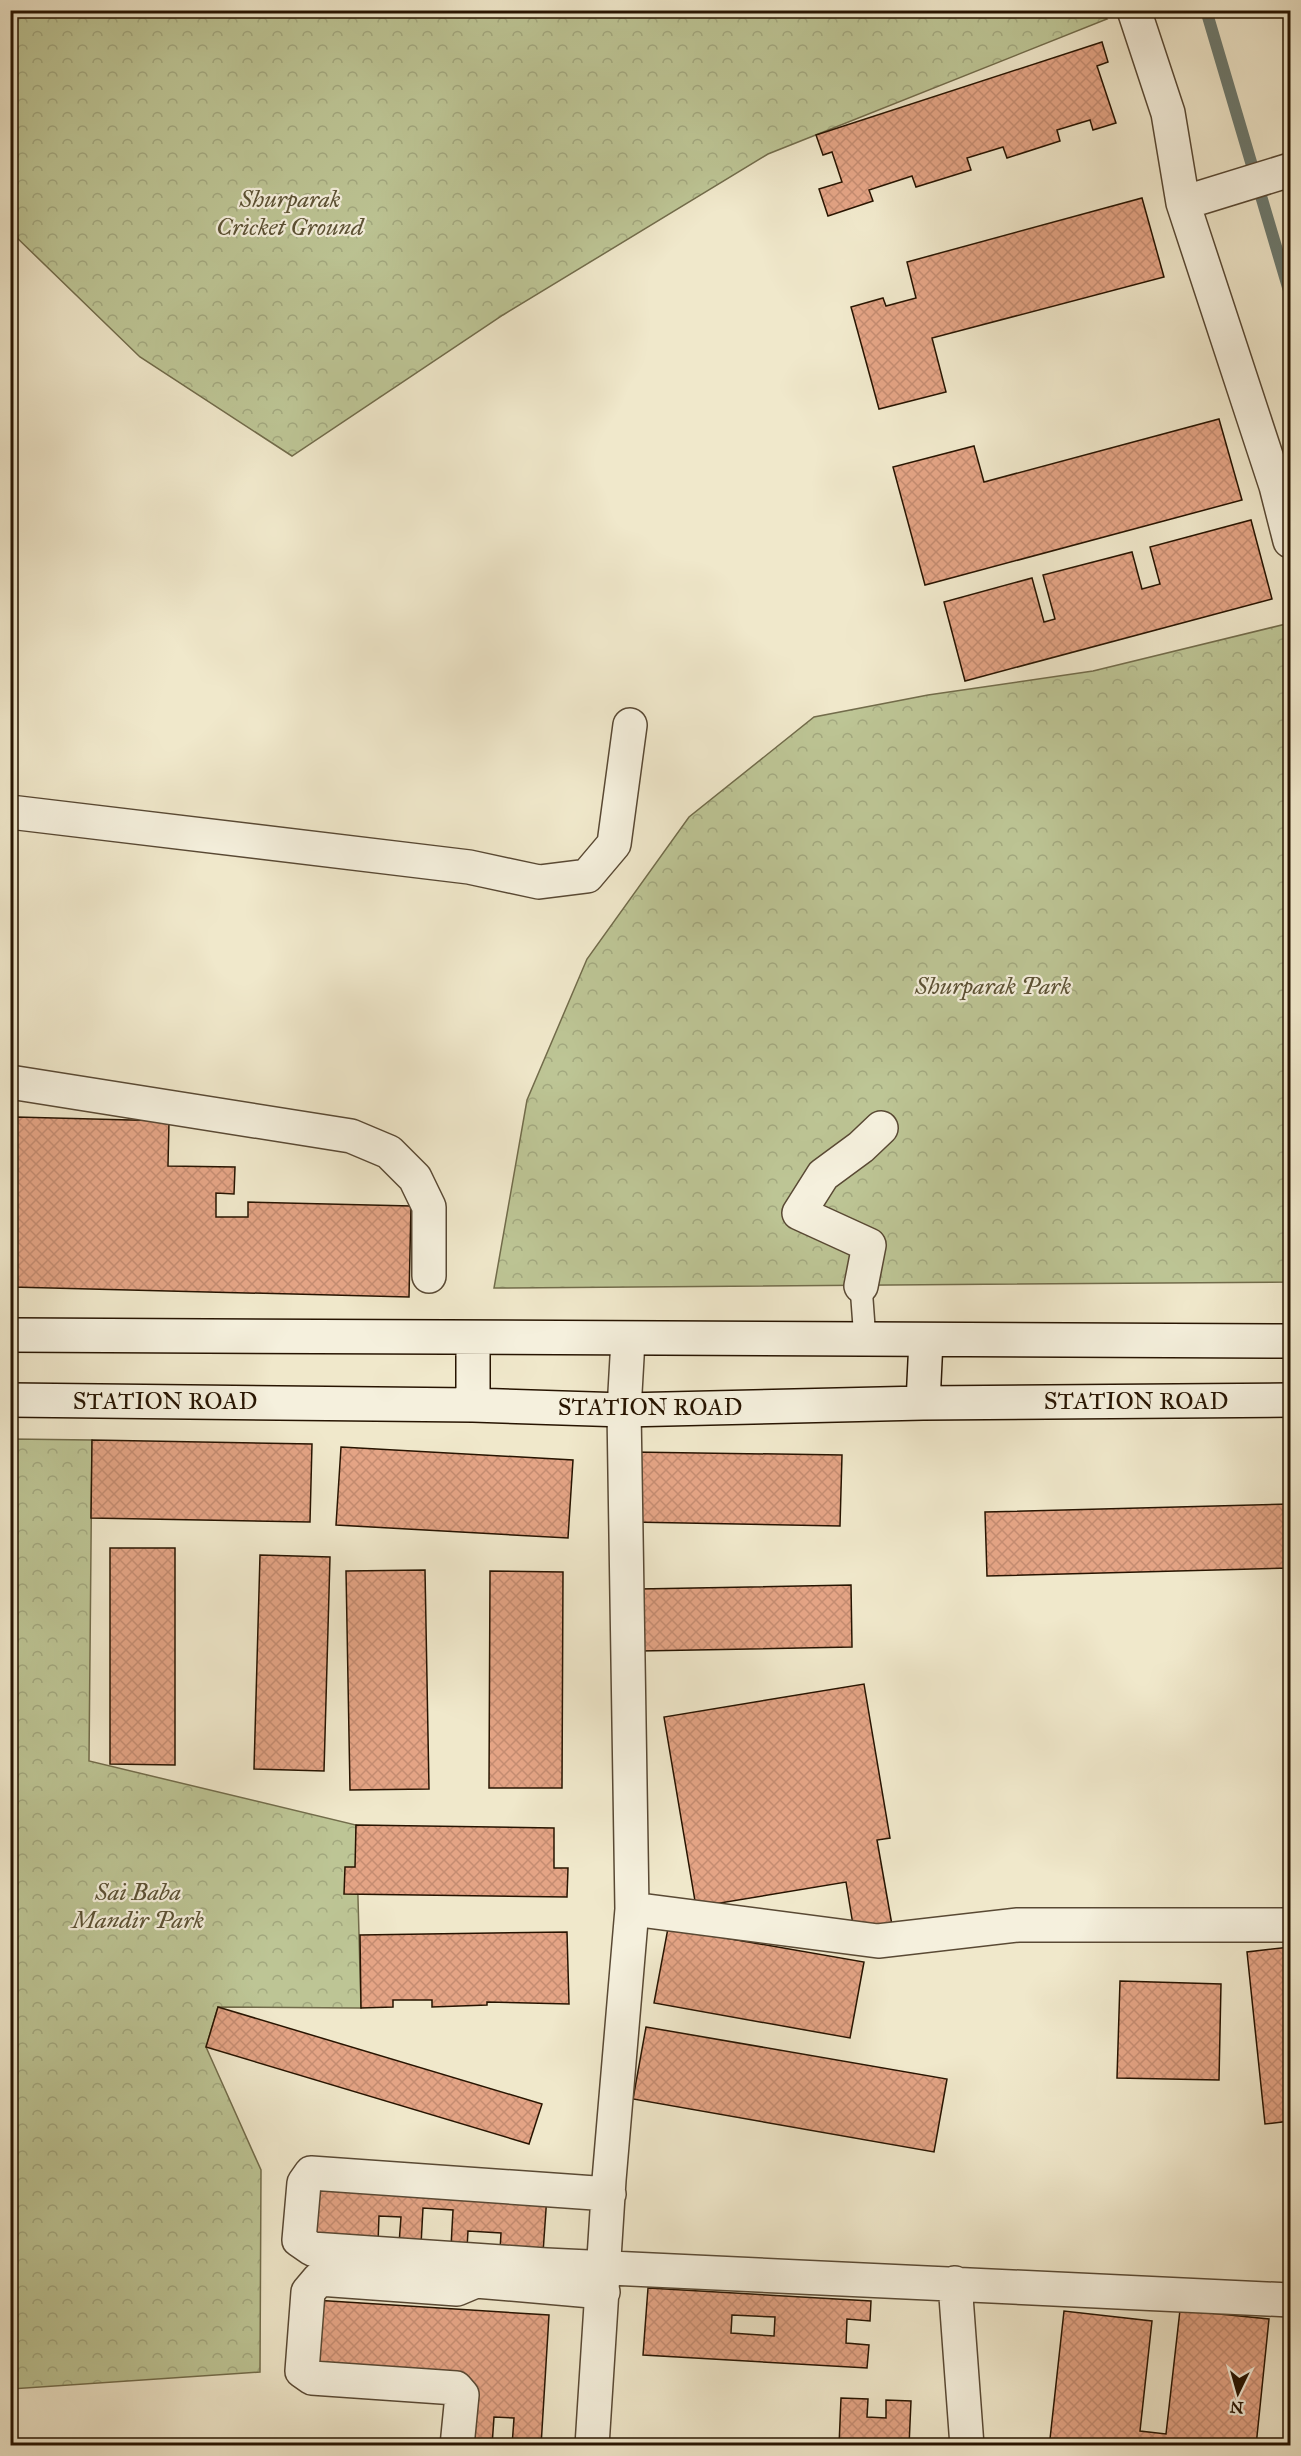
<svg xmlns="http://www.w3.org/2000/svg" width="1301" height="2456" viewBox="0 0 1301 2456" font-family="'IM FELL Great Primer',serif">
	<defs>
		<pattern id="park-crowns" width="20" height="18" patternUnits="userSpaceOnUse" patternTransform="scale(1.5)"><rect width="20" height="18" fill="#bdc595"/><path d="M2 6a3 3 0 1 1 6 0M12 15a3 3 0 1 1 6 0" fill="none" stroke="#a2a87f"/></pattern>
		<pattern id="building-cross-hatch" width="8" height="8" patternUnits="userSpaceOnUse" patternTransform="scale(1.5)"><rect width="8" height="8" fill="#e4a485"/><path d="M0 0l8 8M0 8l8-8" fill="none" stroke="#c48c71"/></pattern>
	</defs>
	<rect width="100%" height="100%" fill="#f0e8cb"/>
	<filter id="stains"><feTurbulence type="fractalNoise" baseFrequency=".00333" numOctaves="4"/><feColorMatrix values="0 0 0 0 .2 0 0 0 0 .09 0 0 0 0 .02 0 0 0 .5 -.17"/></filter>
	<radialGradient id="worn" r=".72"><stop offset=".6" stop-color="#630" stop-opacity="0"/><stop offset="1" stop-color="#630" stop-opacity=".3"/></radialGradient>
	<path fill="url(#park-crowns)" stroke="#726c4b" stroke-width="1.5" d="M1097 10 1107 19 768 154 503 315 292 456 140 357 11 232 10 11Z
		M1290 623V1282L494 1288 527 1100 587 959 689 817 814 717 928 695 1093 671Z
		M11 1439 92 1440 89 1761 356 1825 361 2008 218 2007 206 2047 261 2170 260 2372 11 2389Z"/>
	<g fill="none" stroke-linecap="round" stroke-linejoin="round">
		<path stroke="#6d7b71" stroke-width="12" d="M1206 10 1290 294"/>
	</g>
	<path fill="url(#building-cross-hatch)" stroke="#271401" stroke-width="1.5" fill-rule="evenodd" d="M1102 42 1108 62 1097 66 1116 123 1093 130 1090 120 1057 130 1060 141 1007 158 1003 147 967 158 971 170 916 187 912 176 869 190 873 201 828 216 819 189 842 182 832 152 823 155 816 135Z
		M1142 198 1164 277 932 338 946 392 879 409 851 307 883 298 886 306 916 298 907 262Z
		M1219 419 1242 500 925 585 893 467 974 446 984 482Z
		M1251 520 1272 599 965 681 944 602 1032 578 1044 622 1055 619 1043 575 1132 552 1142 589 1160 584 1150 547Z
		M16 1117 169 1121 168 1166 235 1167 234 1194 216 1193V1217H248V1202L411 1206 409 1297 12 1287Z
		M92 1440 312 1444 310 1522 91 1518Z
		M341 1447 573 1460 568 1538 336 1525Z
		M632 1452 842 1455 840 1526 631 1522Z
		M1290 1504V1568L987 1576 985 1512Z
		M110 1548H175V1765L110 1764Z
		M260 1555 330 1557 324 1771 254 1769Z
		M425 1570 429 1789 350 1790 346 1571Z
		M490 1571 563 1572 562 1788H489Z
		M851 1585 852 1647 640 1651 639 1589Z
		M864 1684 890 1838 877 1840 892 1925 854 1931 846 1882 696 1907 664 1717Z
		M356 1825 554 1828V1868H568L567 1897 344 1894 345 1867H355Z
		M668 1928 864 1962 850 2038 654 2003Z
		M567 1932 569 2004 487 2002V2005L432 2007V2000H393V2007L361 2008 360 1935Z
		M1290 1947V2121L1265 2124 1247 1952Z
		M1120 1981 1221 1984 1219 2080 1117 2078Z
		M218 2007 542 2104 529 2144 206 2047Z
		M646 2027 947 2079 934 2152 633 2099Z
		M313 2181 547 2195 543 2253 500 2250 501 2233 468 2231 467 2248 451 2247 453 2210 423 2208 421 2245 399 2244 401 2217 379 2216 378 2243 309 2238Z
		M648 2288 871 2301 870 2321 847 2319 846 2343 869 2345 867 2368 643 2355ZM732 2315 775 2317 774 2336 731 2333Z
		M314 2300 549 2315 541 2446H512L514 2418 494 2417 492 2446H463L467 2381 310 2371Z
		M1180 2310 1269 2319 1256 2446H1110L1050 2439 1064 2311 1152 2321 1140 2431 1166 2434Z
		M841 2398 868 2399 867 2417 886 2418V2400L911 2401 909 2446H839Z"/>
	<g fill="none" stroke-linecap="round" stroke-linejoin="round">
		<g stroke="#594934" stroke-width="24">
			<path id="service" d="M861 1286 865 1340"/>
		</g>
		<g stroke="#594934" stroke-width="36">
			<path id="pedestrian" d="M861 1286 869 1245 799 1213 823 1175 861 1147 881 1128"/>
		</g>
		<g stroke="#594934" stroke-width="36">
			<path id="minor" d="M1134 10 1168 113 1183 203 1276 486 1290 541
				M1183 203 1290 170
				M10 812 469 867 539 882 587 876 614 844 630 725
				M10 1082 351 1136 389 1152 415 1178 429 1207V1276
				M632 1909 878 1941 1018 1925H1290
				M609 2194 311 2173 304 2183 299 2240 312 2249 546 2265 1290 2300
				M955 2283 967 2446
				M457 2446 462 2395 456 2388 312 2378 302 2371 308 2292 319 2279 457 2289 476 2281 603 2292
				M592 2446 609 2180 632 1909 624 1410 628 1340"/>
		</g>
		<g stroke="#271401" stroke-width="36">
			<path id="secondary" d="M10 1335 1290 1341
				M473 1339V1405
				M10 1400 473 1405 624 1410 923 1403 1290 1400
				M923 1403 926 1340"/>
		</g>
		<use href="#service" stroke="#f5f0dd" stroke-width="21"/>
		<use href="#pedestrian" stroke="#f5f0dd" stroke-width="33"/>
		<use href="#minor" stroke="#f5f0dd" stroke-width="33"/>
		<use href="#secondary" stroke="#f5f0dd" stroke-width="33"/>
	</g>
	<g text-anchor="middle" stroke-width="4.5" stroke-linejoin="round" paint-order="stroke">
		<g font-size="24" font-style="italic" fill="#5c5235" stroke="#f5f0dd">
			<text x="290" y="207">Shurparak<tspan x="290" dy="28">Cricket Ground</tspan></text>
			<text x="993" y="994">Shurparak Park</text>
			<text x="138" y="1900">Sai Baba<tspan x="138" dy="28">Mandir Park</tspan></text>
		</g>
		<g font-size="24" fill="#271401" stroke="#f5f0dd">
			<text x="165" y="1409">STATION ROAD</text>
			<text x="1136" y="1409">STATION ROAD</text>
			<text x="650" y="1415">STATION ROAD</text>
		</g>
	</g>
	<rect width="1301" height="2456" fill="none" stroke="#f0e8cb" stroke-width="36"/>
	<rect x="12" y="12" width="1277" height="2432" fill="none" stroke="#271401" stroke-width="3"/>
	<rect x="18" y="18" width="1265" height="2420" fill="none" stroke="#271401" stroke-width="1.5"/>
	<g transform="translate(1238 2393) rotate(185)" stroke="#f5f0dd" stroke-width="4.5" paint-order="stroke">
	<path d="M0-4.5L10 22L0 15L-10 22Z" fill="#271401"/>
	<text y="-9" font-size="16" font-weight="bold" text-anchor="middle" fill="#271401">N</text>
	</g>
	<rect width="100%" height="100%" filter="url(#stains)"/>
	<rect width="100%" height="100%" fill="url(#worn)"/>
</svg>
